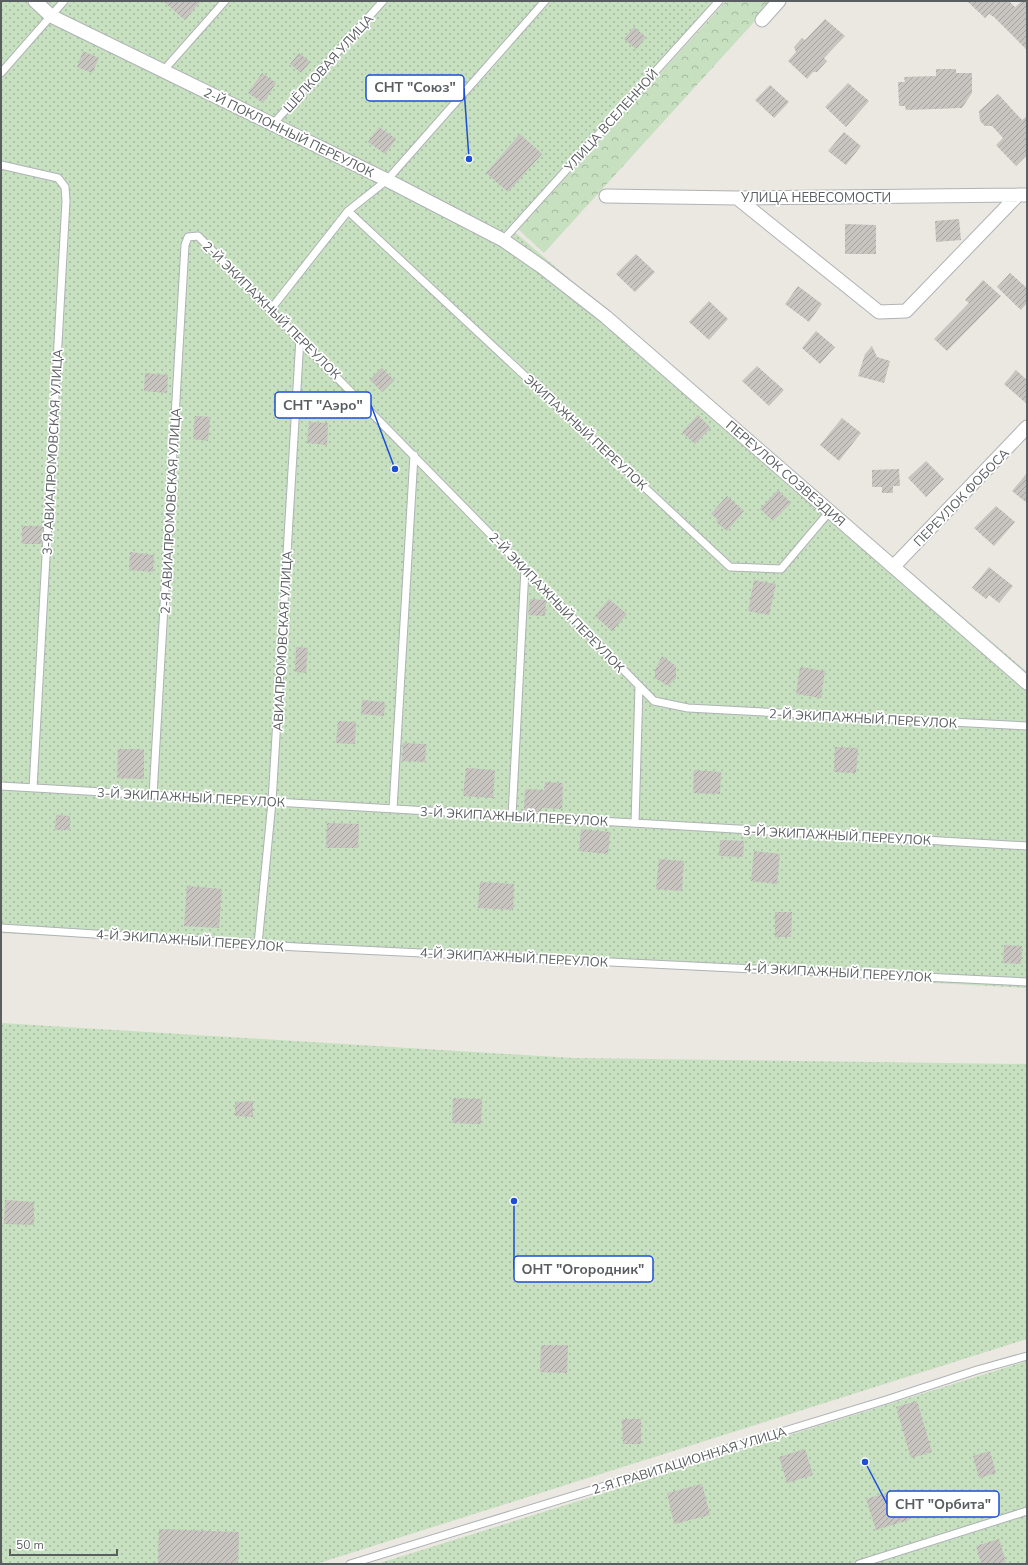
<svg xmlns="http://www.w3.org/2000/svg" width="1028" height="1565" viewBox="0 0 1028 1565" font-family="'Nunito Sans',sans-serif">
	<defs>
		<pattern id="grass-dots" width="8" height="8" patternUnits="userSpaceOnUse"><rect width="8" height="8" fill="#c6e0c0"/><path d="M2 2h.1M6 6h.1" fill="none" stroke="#a4b99f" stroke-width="1.8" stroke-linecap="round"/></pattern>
		<pattern id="forest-crowns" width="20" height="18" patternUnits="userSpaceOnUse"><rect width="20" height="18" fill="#c6e0c0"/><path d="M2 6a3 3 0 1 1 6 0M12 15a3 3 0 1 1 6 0" fill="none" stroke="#a4b99f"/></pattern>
		<pattern id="building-hatch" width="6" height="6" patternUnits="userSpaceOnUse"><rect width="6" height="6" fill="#c8c4c0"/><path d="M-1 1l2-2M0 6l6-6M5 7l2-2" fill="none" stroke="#a5a29f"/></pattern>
	</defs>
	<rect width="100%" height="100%" fill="#ebe7e1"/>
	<path fill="url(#grass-dots)" d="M1 1H715L510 228 1027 672V988L1 933Z
		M1 1023 572 1058 1027 1064V1339L316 1564H1Z
		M1027 1361V1564H377Z"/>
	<path fill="url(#forest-crowns)" d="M726 1H773L544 253 518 229Z"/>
	<path fill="url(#building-hatch)" d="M163 1H201L185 20Z
		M967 1H1009L1015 7 1022 1H1027V50L994 17 989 14 985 18Z
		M825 19 845 36 824 58 827 61 817 72H813L807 79 788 61 796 52 794 47 802 38 805 40Z
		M634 27 646 37 636 49 624 39Z
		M83 51 99 58 92 73 77 67Z
		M299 53 310 62 301 73 290 64Z
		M936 69H956V73H972V93L962 108 906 110 905 106H899L898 82H905L904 77 936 76Z
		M262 73 276 83 263 103 248 93Z
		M848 83 869 101 846 127 825 107Z
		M770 85 789 102 774 118 755 100Z
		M998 94 1022 120 1027 116V155L1016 166 996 145 1003 138 992 126H985L980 121 979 111Z
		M379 127 396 139 385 154 368 142Z
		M844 132 861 146 846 165 828 151Z
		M520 134 542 154 508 192 486 173Z
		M959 219 961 240 936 242 935 221Z
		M845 224 876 225V254H845Z
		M636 254 655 272 635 292 616 274Z
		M1010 273 1027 288V303L1021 310 997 287Z
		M983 280 1001 296 947 351 934 339 969 303 965 300Z
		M798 286 822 304 809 322 785 304Z
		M709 301 728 319 709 340 689 322Z
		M816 331 835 347 820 364 802 348Z
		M872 346 877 357 890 361 884 383 858 376 865 354Z
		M757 366 784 390 769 406 742 381Z
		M382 368 394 380 382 392 370 380Z
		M1016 370 1027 380V404L1004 384Z
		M145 373 168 375 167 393 144 391Z
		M698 415 711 428 695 444 682 432Z
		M195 416 210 417 208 441 193 439Z
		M842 418 861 433 839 461 820 445Z
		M309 422 328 423 327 445 307 443Z
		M926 461 944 479 926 497 908 478Z
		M899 469 900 486H893V493H882V487H872V470Z
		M1027 473V503L1012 491Z
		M778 490 791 503 773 521 760 509Z
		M727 496 744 511 727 531 716 522 718 520 711 514Z
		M996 506 1015 522 994 546 974 528Z
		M22 526H43L42 544H22Z
		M130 552 154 555 153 572 129 570Z
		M989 567 1013 586 999 603 989 595 986 599 972 588Z
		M754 580 776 584 769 615 748 611Z
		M530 599 546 600 545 616 528 615Z
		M609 599 627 614 612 631 595 616Z
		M296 647 308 648 306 673 295 672Z
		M662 656 676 666V678L668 686 655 678V670Z
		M800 667 825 671 821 698 796 694Z
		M362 700 385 702 384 716 361 714Z
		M338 721 356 722 355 744 336 743Z
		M403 743 426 744 425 762 402 761Z
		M835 747 858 748 856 773 834 772Z
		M118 749H144V779L117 778Z
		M466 768 495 770 493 798 463 796Z
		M694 770 721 772 720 794 693 793Z
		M545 782 563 783 562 809 542 808 541 812 524 811 525 789 544 790Z
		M56 815 70 816V830H55Z
		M327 823 359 824 358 848H326Z
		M581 829 610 832 608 854 579 851Z
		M720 840 744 841 743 857 719 856Z
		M754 851 780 854 777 884 751 881Z
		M659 859 684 861 682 891 656 889Z
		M480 882 514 884 513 910 478 908Z
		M187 886 222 889 219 928 184 926Z
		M775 912H792L791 937H775Z
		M1004 945 1022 946 1021 964 1003 963Z
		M453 1098 482 1099 481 1124 452 1123Z
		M253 1101V1117L235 1116V1102Z
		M5 1200 34 1202V1225L4 1224Z
		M541 1345H568L567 1373 540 1372Z
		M917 1401 932 1452 911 1458 896 1407Z
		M622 1419H641V1444H623Z
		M805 1449 813 1475 787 1483 779 1457Z
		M990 1451 996 1473 979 1478 973 1456Z
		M702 1484 710 1515 674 1524 667 1493Z
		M900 1489 909 1520 876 1530 866 1499Z
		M159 1529 239 1532 238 1564H158Z
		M999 1539 1006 1562 998 1564H981L976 1546Z"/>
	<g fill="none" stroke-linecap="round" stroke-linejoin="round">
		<g stroke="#afb3b5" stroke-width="9">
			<path id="service" d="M163 71 225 1
				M1 73 64 1
				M273 124 383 1
				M1 165 58 178 65 187 66 201 33 788
				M348 211 730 567 781 569 830 511
				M503 240 719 1
				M271 309 348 211 387 180 545 1
				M1 786 1027 846
				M153 795 185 245 188 237 198 236 654 701 688 708 1027 726
				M393 809 414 455
				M512 816 525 569
				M635 823 639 686
				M1 928 297 947 1027 982
				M258 944 272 802 300 338
				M350 1564 886 1400 977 1370 1027 1356
				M859 1564 1027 1511"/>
		</g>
		<g stroke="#afb3b5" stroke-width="15">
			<path id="minor" d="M35 1 51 16 387 180 503 240 542 267 606 317 1027 683
				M762 20 779 1
				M606 196 737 198 1027 195
				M737 198 879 312 906 311 1018 195
				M894 566 1027 427"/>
		</g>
		<use href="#service" stroke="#fff" stroke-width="7"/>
		<use href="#minor" stroke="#fff" stroke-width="13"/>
	</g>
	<g text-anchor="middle" stroke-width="3.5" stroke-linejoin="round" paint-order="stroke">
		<g font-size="13" fill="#5a5e60" stroke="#fff">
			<text transform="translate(328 63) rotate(-48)" y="5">ШЁЛКОВАЯ УЛИЦА</text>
			<text transform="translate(611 120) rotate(-48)" y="5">УЛИЦА ВСЕЛЕННОЙ</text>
			<text transform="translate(289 132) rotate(26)" y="5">2-Й ПОКЛОННЫЙ ПЕРЕУЛОК</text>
			<text x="816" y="202">УЛИЦА НЕВЕСОМОСТИ</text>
			<text transform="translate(272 310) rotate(45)" y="5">2-Й ЭКИПАЖНЫЙ ПЕРЕУЛОК</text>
			<text transform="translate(586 432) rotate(43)" y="5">ЭКИПАЖНЫЙ ПЕРЕУЛОК</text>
			<text transform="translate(52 452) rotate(-87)" y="5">3-Я АВИАПРОМОВСКАЯ УЛИЦА</text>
			<text transform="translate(786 473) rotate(41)" y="5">ПЕРЕУЛОК СОЗВЕЗДИЯ</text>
			<text transform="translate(961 497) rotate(-46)" y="5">ПЕРЕУЛОК ФОБОСА</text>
			<text transform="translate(170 511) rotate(-87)" y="5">2-Я АВИАПРОМОВСКАЯ УЛИЦА</text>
			<text transform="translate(557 602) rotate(46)" y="5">2-Й ЭКИПАЖНЫЙ ПЕРЕУЛОК</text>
			<text transform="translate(282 641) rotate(-87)" y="5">АВИАПРОМОВСКАЯ УЛИЦА</text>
			<text transform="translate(863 718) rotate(3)" y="5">2-Й ЭКИПАЖНЫЙ ПЕРЕУЛОК</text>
			<text transform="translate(191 797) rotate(3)" y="5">3-Й ЭКИПАЖНЫЙ ПЕРЕУЛОК</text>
			<text transform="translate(514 816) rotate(3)" y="5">3-Й ЭКИПАЖНЫЙ ПЕРЕУЛОК</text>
			<text transform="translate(837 835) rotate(3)" y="5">3-Й ЭКИПАЖНЫЙ ПЕРЕУЛОК</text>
			<text transform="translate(190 940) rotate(4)" y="5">4-Й ЭКИПАЖНЫЙ ПЕРЕУЛОК</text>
			<text transform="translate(514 957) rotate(3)" y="5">4-Й ЭКИПАЖНЫЙ ПЕРЕУЛОК</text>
			<text transform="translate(838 972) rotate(3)" y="5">4-Й ЭКИПАЖНЫЙ ПЕРЕУЛОК</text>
			<text transform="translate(689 1460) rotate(-17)" y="5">2-Я ГРАВИТАЦИОННАЯ УЛИЦА</text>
		</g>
	</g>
	<path fill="none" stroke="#1d4ed8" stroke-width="1.5" d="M469 159L464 88M395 469L371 405M514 1201L514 1269M865 1462L887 1504"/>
	<g fill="#1d4ed8" stroke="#fff" stroke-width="1.5">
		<circle cx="469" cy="159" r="4"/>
		<circle cx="395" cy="469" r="4"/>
		<circle cx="514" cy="1201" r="4"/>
		<circle cx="865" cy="1462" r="4"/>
	</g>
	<g fill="#fff" stroke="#1d4ed8" stroke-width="1.5">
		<rect x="366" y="75" width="98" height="26" rx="4"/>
		<rect x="275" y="392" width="96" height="26" rx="4"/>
		<rect x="514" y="1256" width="139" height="26" rx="4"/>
		<rect x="887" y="1491" width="112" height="26" rx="4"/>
	</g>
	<g font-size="14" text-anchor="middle" font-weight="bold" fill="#5a5e60">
		<text x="415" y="92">СНТ "Союз"</text>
		<text x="323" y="410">СНТ "Аэро"</text>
		<text x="583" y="1274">ОНТ "Огородник"</text>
		<text x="943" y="1509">СНТ "Орбита"</text>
	</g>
	<rect width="1028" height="1565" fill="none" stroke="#5a5e60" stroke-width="4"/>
	<path d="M10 1549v6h107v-6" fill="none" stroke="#5a5e60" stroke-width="2"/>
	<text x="16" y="1549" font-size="12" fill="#5a5e60" stroke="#ffffff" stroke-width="3" paint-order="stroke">50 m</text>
</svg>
